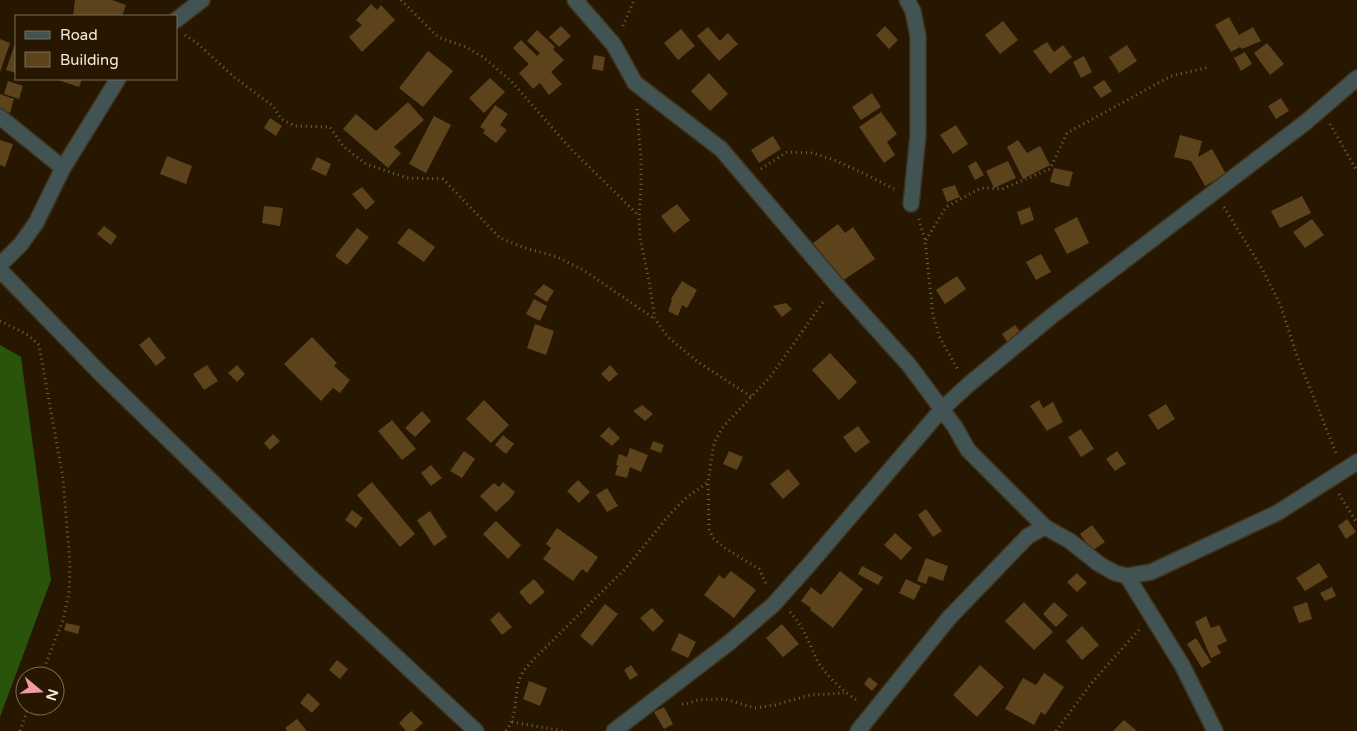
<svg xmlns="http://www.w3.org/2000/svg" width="1357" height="731" viewBox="0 0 1357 731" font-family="'Varela Round',sans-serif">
	<rect width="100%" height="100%" fill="#271700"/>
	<path fill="#2a530c" d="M0 345 21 357 51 580 0 717Z"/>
	<path fill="#5c431c" d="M75 0H112L126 5 122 16H73Z
		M371 4 377 10 381 5 395 20 362 52 349 37 362 25 356 20Z
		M1229 17 1239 35 1253 27 1261 41 1242 49 1240 47 1231 52 1215 25Z
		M1003 21 1018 40 1000 54 985 35Z
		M561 26 571 36 559 47 549 37Z
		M885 26 898 40 889 49 876 35Z
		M708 27 720 41 728 33 738 44 719 61 697 36Z
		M681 29 695 46 678 60 664 43Z
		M537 30 555 47 553 49 564 60 551 72 562 84 549 95 540 83 533 89 519 73 529 64 513 48 521 40 537 56 540 53 527 41Z
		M0 39 10 43 0 72Z
		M16 41V73L6 70Z
		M1047 42 1054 52 1063 45 1072 57 1050 74 1033 51Z
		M1267 43 1284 64 1270 75 1254 53Z
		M1127 45 1137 61 1119 73 1109 57Z
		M428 51 453 71 423 107 399 88Z
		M1245 52 1252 64 1241 71 1234 58Z
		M594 55 605 57 603 71 592 69Z
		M1084 56 1092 72 1081 78 1073 62Z
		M709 73 728 94 710 111 691 91Z
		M490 78 505 92 484 113 469 98Z
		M55 79H82L79 87Z
		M1104 80 1112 91 1101 98 1093 87Z
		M8 81 23 86 19 99 4 94Z
		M872 93 881 107 861 120 852 107Z
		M0 94 14 99 10 113 0 110Z
		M1281 98 1289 111 1276 119 1268 106Z
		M408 102 424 120 394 147 401 153 388 168 343 129 356 114 376 131Z
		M495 105 508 114 500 125 507 130 496 143 483 133 485 130 480 127Z
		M881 112 897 134 887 142 895 155 884 163 859 127Z
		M434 116 451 125 426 173 409 164Z
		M270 118 282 126 276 136 264 128Z
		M956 125 968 144 953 154 940 135Z
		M1180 135 1202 141 1198 157 1212 149 1226 174 1205 186 1191 161 1174 157Z
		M773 136 781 149 759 163 751 150Z
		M0 140 13 144 5 167 0 165Z
		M1018 140 1027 153 1040 146 1050 165 1023 179 1007 147Z
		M167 156 192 166 186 184 160 174Z
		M317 157 331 164 326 176 311 169Z
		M976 161 984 175 975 180 968 166Z
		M1008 161 1016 178 994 188 986 171Z
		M1054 168 1073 172 1069 187 1050 182Z
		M955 185 960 197 947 202 942 189Z
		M362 187 375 202 366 210 352 194Z
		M1302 196 1311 213 1280 228 1271 211Z
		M677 204 690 220 674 233 661 216Z
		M264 206 283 208 280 226 262 223Z
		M1030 207 1034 220 1021 225 1017 212Z
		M1077 217 1089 243 1067 254 1054 229Z
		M1312 219 1324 235 1305 248 1293 232Z
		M838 224 845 233 853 227 875 259 842 281 813 243Z
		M104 226 117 236 111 245 97 234Z
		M357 228 369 237 347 265 335 256Z
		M409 228 435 247 424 262 397 243Z
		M1041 254 1051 272 1036 280 1026 262Z
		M957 276 966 289 945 304 936 290Z
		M682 281 697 290 687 308 682 305 678 316 668 311 672 300 671 299Z
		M544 284 554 291 547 302 534 294Z
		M534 299 547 306 540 321 526 314Z
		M786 303 792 309 782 317 773 306Z
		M535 324 554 331 546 355 527 348Z
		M1015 325 1024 337 1010 347 1002 334Z
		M149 337 166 358 156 366 139 345Z
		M312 337 337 363 334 366 350 380 340 393 333 388 321 401 284 364Z
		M830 353 857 382 839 400 812 370Z
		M207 365 218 381 204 390 193 374Z
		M237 365 245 374 237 382 228 373Z
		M610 365 618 374 609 382 601 374Z
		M484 400 509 425 491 443 466 419Z
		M1039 400 1043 408 1053 402 1063 422 1047 431 1030 406Z
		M1166 404 1175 419 1158 430 1148 415Z
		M642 405 653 414 645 421 633 411Z
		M422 411 431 421 415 437 405 428Z
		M392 420 416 449 402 460 378 431Z
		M858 426 870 442 855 453 843 437Z
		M609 427 620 438 612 446 600 436Z
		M1081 429 1094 449 1081 457 1068 437Z
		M273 434 280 441 270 450 264 443Z
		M503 435 514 444 506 454 495 445Z
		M653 441 664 445 661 453 650 449Z
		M630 448 648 455 641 472 630 467 627 478 615 475 618 465H616L619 454 627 457Z
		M464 451 475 459 462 478 450 471Z
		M729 451 743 457 737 470 723 464Z
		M1117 451 1126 464 1115 471 1106 459Z
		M431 465 442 478 431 486 421 473Z
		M788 469 800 484 783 499 770 484Z
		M578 480 590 492 579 503 567 491Z
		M372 482 415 534 400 547 357 495Z
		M503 482 515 492 510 499 496 512 480 496 494 483 499 487Z
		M607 488 618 506 607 512 596 495Z
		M926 509 942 531 933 537 918 515Z
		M352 510 363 518 356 528 345 520Z
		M430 511 447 537 434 546 417 520Z
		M1347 519 1356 532 1346 539 1338 526Z
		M496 521 521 545 508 559 483 534Z
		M1092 525 1105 542 1092 551 1080 534Z
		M557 528 598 557 587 573 582 569 573 581 543 559 551 548 546 544Z
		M895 533 912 548 901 560 884 545Z
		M926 558 948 566 943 581 929 576 926 584 917 581Z
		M1319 563 1328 577 1305 591 1296 578Z
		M862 566 883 577 878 585 858 574Z
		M731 571 756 590 734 618 704 595 719 575 724 579Z
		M840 571 863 589 833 628 810 610 811 608 801 601 811 587 821 595Z
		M1077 573 1087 583 1077 592 1067 582Z
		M534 579 545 592 530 605 519 592Z
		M906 579 921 586 914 600 899 593Z
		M1332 587 1336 596 1325 601 1320 593Z
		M1024 602 1053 632 1034 650 1005 621Z
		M1054 602 1068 615 1056 627 1043 614Z
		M1307 602 1312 619 1299 623 1293 607Z
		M605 604 618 614 592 646 580 636Z
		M652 608 664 621 653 632 640 618Z
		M499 612 512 627 502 635 490 620Z
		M1206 616 1211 628 1219 625 1227 641 1217 646 1221 653 1211 658 1195 622Z
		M66 623 80 626 78 634 64 630Z
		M782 624 799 644 783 657 766 638Z
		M1082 626 1099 645 1082 660 1066 641Z
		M679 633 696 642 688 658 671 650Z
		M1196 638 1211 662 1202 668 1187 644Z
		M337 660 348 669 340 679 329 670Z
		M631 665 638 675 630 680 624 670Z
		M980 665 1004 687 977 717 953 695Z
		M1044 673 1064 687 1045 715 1041 712 1034 725 1005 709 1023 678 1036 685Z
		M869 677 878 684 872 691 864 684Z
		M529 681 547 688 540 706 523 699Z
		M308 693 320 704 312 713 300 703Z
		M664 707 673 724 664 729 654 712Z
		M411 711 423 723 414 731H406L399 723Z
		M297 719 307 731H287L285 728Z
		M1124 720 1137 731H1113Z"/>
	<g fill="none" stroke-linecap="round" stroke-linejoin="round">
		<g stroke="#40311a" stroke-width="18">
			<path id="minor" d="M575 0 614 45 635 83 721 149 836 284 909 365 955 427 968 450 1045 527
				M907 0 913 11 918 36V135L911 204
				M176 20 202 0
				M0 117 63 168
				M0 265 21 244 36 223 63 168 118 79
				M0 270 100 373 307 574 476 731
				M1127 576 1182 665 1215 731
				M614 731 730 642 773 605 808 566 942 409 968 385 1053 315 1306 122 1357 78
				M858 731 949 618 1028 536 1045 527 1070 541 1099 564 1115 573 1127 576 1151 572 1277 513 1357 462"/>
		</g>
		<path stroke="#70624d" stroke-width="3" stroke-dasharray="1 4" stroke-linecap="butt" d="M401 0 438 37 466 47 483 57 510 80 572 150 639 216
			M623 26 634 0
			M185 35 197 43 235 78 273 106 281 119 295 126 330 127 343 146 366 164 407 178 443 179 500 238 525 248 557 257 585 271 655 319
			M637 109 641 159V188L639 216 640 238 649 281 655 319 668 337 698 362 752 397
			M1330 124 1357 171
			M761 169 787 152 813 153 837 161 869 176 894 189
			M1224 207 1261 267 1280 304 1297 356 1336 453
			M919 219 925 240 933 315 939 336 958 370
			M926 240 946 207 981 188 1002 189 1050 169 1067 133 1171 76 1210 67
			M0 321 28 335 39 345 63 478 70 565 69 593 63 620 41 676
			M1339 494 1357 523
			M766 583 759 569 725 548 713 538 709 529 708 482 714 443 722 428 771 376 825 299
			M790 612C803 626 809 643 817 660 825 675 844 692 858 701
			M682 704H686L698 700 725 699 755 708 775 705 810 695 844 693
			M512 722 563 731
			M20 731 29 706
			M506 731C520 711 512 693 522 674 524 669 529 665 532 661L626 568 670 514 686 498 707 483
			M1056 731 1093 681 1139 630"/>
		<use href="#minor" stroke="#425353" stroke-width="15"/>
	</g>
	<rect x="15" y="15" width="162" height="65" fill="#271700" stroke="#7a6c58"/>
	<rect x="25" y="31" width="25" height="8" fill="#425353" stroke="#7a6c58"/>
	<text x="60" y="40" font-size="15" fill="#f7ecdc">Road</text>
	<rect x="25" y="52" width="25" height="15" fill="#5c431c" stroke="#7a6c58"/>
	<text x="60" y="65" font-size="15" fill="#f7ecdc">Building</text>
	<g transform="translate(40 691) rotate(108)"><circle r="24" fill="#271700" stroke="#7a6c58"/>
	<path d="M0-4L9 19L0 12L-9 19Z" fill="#f39aa8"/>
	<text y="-8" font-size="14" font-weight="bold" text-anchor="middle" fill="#f7ecdc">N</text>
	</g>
</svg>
